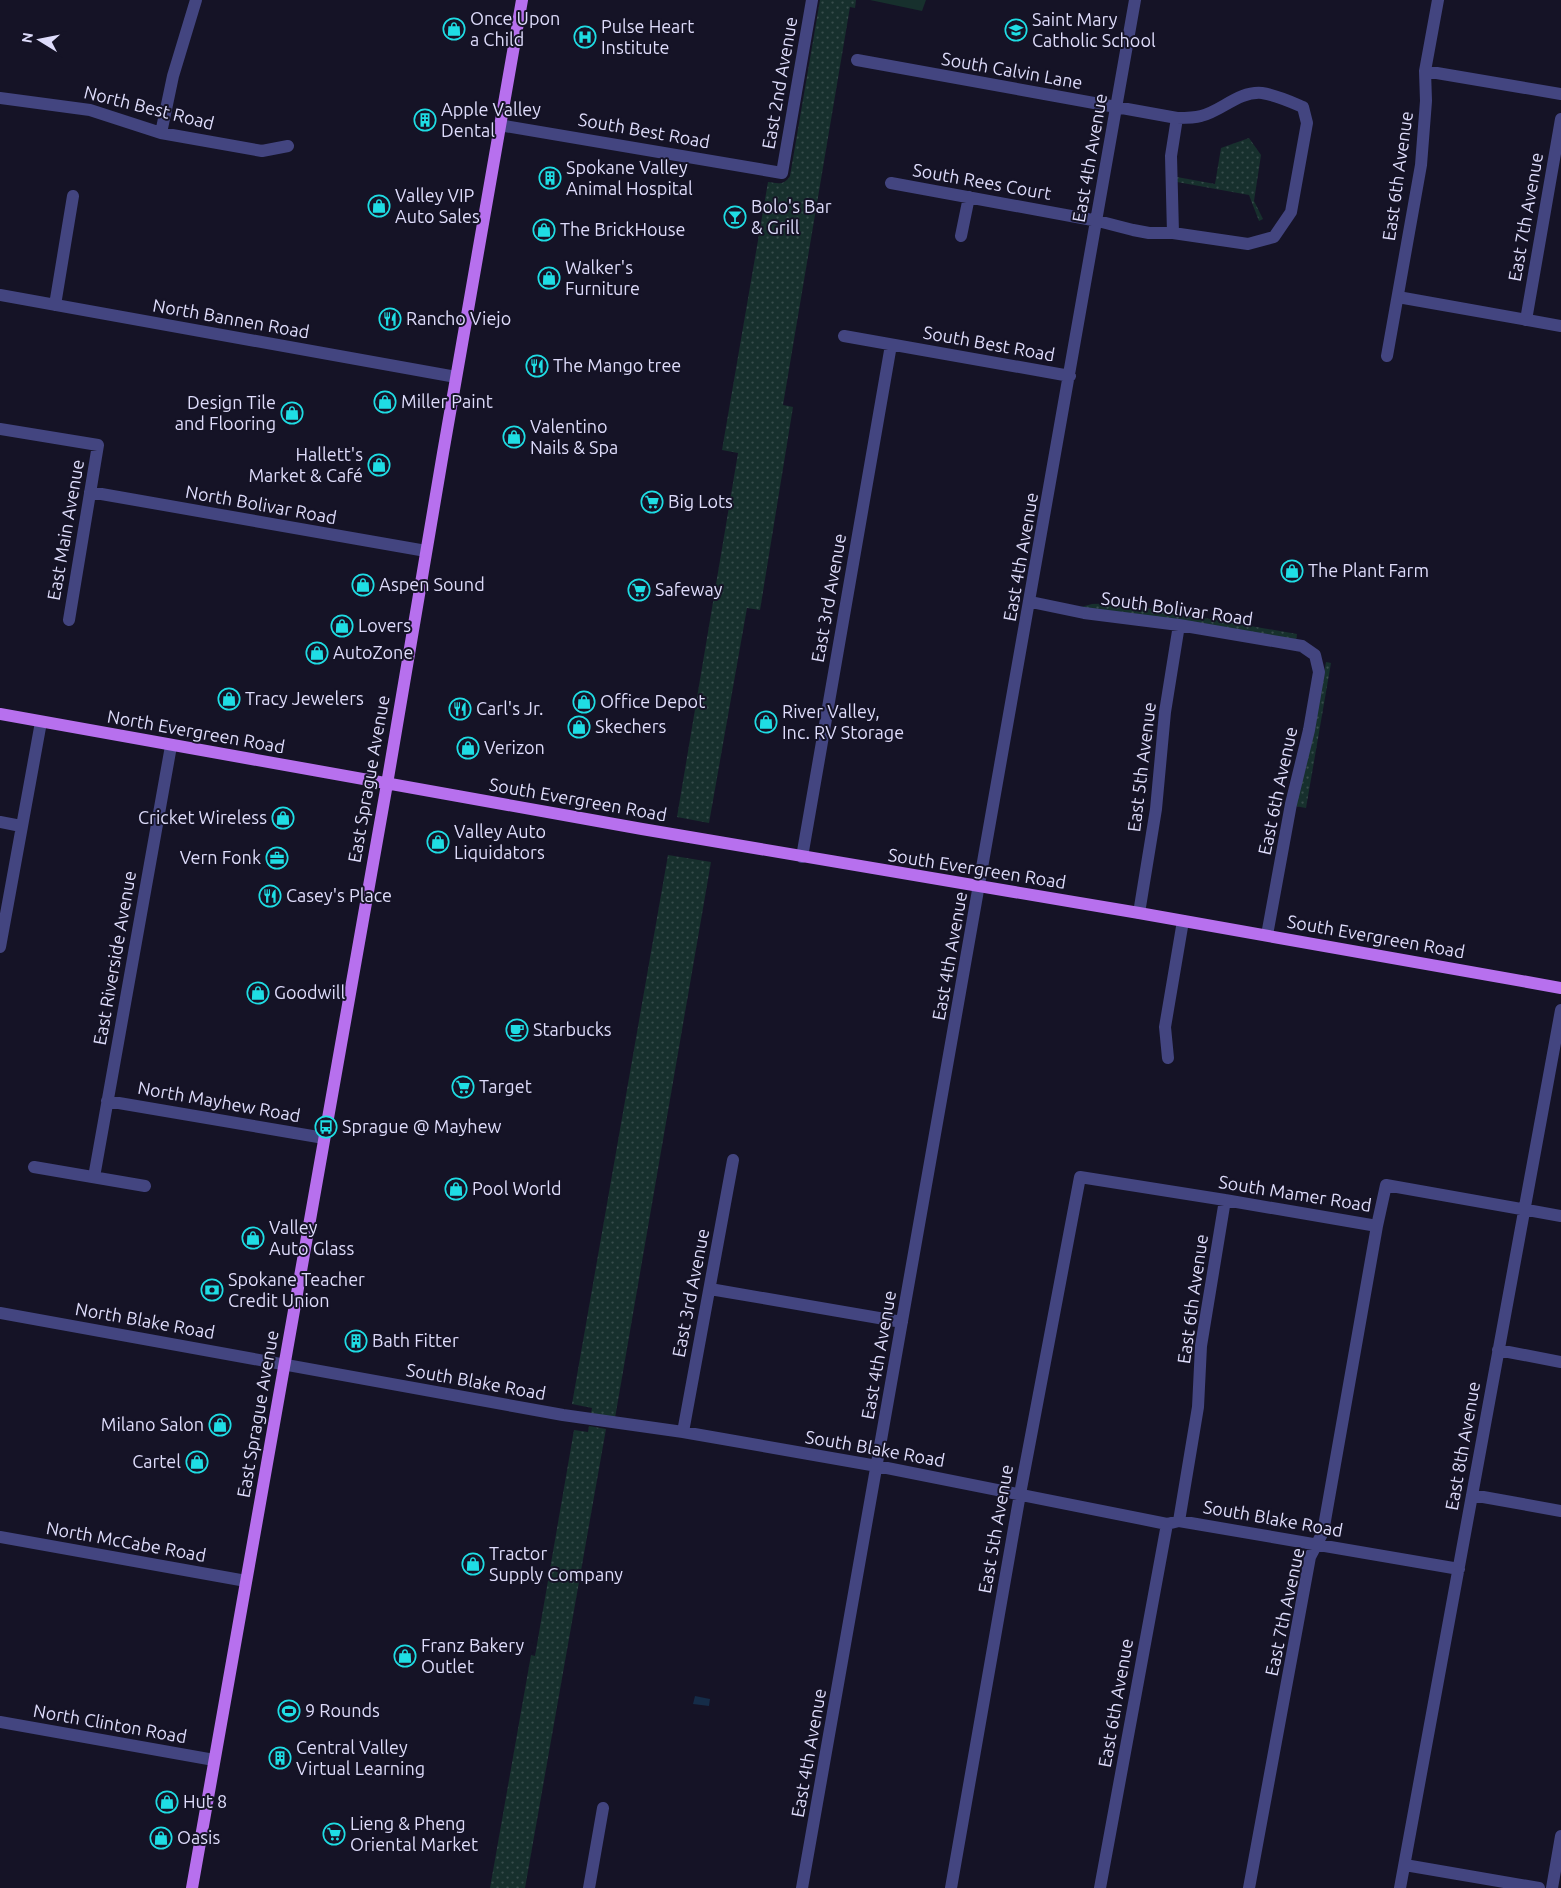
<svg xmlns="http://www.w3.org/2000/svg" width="1561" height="1888" viewBox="0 0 1561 1888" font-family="Ubuntu,sans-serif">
	<defs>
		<pattern id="grass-dots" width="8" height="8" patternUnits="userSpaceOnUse" patternTransform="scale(1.25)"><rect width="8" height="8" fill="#17302d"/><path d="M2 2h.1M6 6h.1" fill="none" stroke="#384d4c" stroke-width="1.8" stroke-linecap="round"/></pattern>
	</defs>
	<rect width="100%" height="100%" fill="#151326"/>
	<path fill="url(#grass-dots)" d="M820 0H856L855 8 850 7 783 405 793 407 760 610 747 608 709 823 677 817 738 453 722 450 768 182C777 183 784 186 790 176Z
		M1249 138 1261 155 1254 201 1263 219 1259 221 1249 195 1177 182V177L1215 184 1221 148Z
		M1118 603 1297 634 1296 640 1081 607 1092 604Z
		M1326 662 1331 663 1306 808 1295 806 1315 722Z
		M668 855 711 862 615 1418 591 1414 592 1408 572 1404Z
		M589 1426 606 1429 525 1888H490L531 1655 535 1656 574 1430 588 1432Z"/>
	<path fill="#17302d" d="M870 0H926L922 11Z"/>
	<path fill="#152c48" d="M695 1696 710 1699 709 1706 693 1704Z"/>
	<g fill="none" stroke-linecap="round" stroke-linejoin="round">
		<path stroke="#434580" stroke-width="12" d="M857 60 1177 118C1185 118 1194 118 1201 116 1222 111 1238 91 1262 93 1276 95 1289 101 1303 107L1307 123 1291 212 1274 237 1248 244 1173 233H1149L1133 230 1098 221 891 183
			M1425 71 1561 94
			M0 98 90 110 161 133 262 151 288 146
			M499 125 782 173 812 0
			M161 133 173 76 196 0
			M1173 233 1171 156 1177 118
			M961 236 969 197
			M0 295 456 377
			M1398 297 1561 326
			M55 305 73 196
			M1526 320 1561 119
			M844 336 1070 376
			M1387 356 1421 165 1426 101 1425 71 1438 0
			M0 429 98 445 69 620
			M90 492 426 551
			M1031 602 1084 613 1179 625 1302 646 1315 655 1319 672 1309 730 1291 804 1267 935
			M0 822 21 826
			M802 857 891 345
			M1139 913 1156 809 1165 712 1179 625
			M0 947 41 722
			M1168 1058 1165 1027 1183 921
			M107 1101 324 1138
			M34 1167 145 1186
			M94 1177 171 746
			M710 1289 902 1322
			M0 1313 563 1415 683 1432 877 1466 1167 1524 1179 1521 1459 1569
			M1498 1350 1561 1362
			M683 1432 733 1160
			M1472 1495 1561 1511
			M1179 1521 1198 1407 1201 1346 1225 1200
			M0 1537 246 1581
			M0 1722 214 1760
			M1405 1865 1539 1888
			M589 1888 603 1808
			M802 1888C914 1259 1026 630 1135 0
			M951 1888 1020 1494 1080 1177 1225 1200 1377 1226 1386 1185 1561 1216
			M1100 1888 1167 1524
			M1249 1888 1310 1557 1323 1532 1377 1226
			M1400 1888 1561 1010
			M1552 1888 1561 1836"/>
		<path stroke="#b770ee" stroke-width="12" d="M0 714 642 829 1139 913 1561 988
			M192 1888 387 784 443 453 522 0"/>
	</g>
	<defs>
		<g id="shop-ring" transform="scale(1.125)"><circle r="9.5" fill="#151326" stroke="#1fdde4" stroke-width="1.5"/><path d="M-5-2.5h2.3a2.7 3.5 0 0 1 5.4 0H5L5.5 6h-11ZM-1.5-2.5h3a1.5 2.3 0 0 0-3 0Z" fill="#1fdde4"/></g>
		<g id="school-ring" transform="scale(1.125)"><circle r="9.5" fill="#151326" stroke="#1fdde4" stroke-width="1.5"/><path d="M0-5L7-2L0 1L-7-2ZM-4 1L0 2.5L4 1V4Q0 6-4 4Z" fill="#1fdde4"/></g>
		<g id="hospital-ring" transform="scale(1.125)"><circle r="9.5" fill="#151326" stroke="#1fdde4" stroke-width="1.5"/><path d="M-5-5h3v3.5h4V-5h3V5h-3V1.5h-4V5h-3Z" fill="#1fdde4"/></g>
		<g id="building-ring" transform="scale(1.125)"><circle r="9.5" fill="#151326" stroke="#1fdde4" stroke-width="1.5"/><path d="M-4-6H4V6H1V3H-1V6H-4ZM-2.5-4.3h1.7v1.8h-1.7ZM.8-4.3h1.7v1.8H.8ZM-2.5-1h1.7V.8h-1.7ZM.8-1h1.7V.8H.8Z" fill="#1fdde4"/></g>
		<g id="bar-ring" transform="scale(1.125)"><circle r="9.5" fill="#151326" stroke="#1fdde4" stroke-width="1.5"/><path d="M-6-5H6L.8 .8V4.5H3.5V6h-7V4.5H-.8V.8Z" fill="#1fdde4"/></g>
		<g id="restaurant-ring" transform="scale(1.125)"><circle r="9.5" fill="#151326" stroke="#1fdde4" stroke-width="1.5"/><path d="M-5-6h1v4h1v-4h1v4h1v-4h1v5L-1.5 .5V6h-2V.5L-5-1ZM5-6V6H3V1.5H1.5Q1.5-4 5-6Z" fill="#1fdde4"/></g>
		<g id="supermarket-ring" transform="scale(1.125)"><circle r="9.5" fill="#151326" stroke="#1fdde4" stroke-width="1.5"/><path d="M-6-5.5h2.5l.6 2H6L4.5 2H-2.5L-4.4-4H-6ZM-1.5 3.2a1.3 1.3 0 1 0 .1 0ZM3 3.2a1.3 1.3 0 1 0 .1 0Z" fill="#1fdde4"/></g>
		<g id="office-ring" transform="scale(1.125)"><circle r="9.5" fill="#151326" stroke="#1fdde4" stroke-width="1.5"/><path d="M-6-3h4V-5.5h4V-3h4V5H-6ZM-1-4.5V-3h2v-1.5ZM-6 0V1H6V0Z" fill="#1fdde4"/></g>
		<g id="cafe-ring" transform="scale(1.125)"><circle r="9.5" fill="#151326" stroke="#1fdde4" stroke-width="1.5"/><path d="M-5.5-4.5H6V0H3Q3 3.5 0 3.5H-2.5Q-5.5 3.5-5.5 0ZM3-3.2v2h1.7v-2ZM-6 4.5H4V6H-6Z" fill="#1fdde4"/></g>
		<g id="bus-ring" transform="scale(1.125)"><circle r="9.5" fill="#151326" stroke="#1fdde4" stroke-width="1.5"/><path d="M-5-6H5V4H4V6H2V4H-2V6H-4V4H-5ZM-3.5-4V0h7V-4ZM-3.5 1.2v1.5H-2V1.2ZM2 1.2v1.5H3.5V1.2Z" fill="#1fdde4"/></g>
		<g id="bank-ring" transform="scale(1.125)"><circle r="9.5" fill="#151326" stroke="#1fdde4" stroke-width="1.5"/><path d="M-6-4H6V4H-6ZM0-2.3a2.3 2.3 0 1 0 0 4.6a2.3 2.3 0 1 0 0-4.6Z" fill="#1fdde4"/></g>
		<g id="stadium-ring" transform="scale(1.125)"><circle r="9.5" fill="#151326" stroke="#1fdde4" stroke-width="1.5"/><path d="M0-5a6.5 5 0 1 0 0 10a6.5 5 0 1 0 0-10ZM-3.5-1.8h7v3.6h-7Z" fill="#1fdde4"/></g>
	</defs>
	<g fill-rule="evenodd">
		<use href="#shop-ring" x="454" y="29"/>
		<use href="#school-ring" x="1016" y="30"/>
		<use href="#hospital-ring" x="585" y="37"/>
		<use href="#building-ring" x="425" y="120"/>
		<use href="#building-ring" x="550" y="178"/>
		<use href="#shop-ring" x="379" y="206"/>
		<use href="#bar-ring" x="735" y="217"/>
		<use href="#shop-ring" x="544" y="230"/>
		<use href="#shop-ring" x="549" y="278"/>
		<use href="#restaurant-ring" x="390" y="319"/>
		<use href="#restaurant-ring" x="537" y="366"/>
		<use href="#shop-ring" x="385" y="402"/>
		<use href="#shop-ring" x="292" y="413"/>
		<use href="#shop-ring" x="514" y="437"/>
		<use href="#shop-ring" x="379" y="465"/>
		<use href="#supermarket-ring" x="652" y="502"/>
		<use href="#shop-ring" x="1292" y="571"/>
		<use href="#shop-ring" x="363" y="585"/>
		<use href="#supermarket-ring" x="639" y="590"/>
		<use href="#shop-ring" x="342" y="626"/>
		<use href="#shop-ring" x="317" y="653"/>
		<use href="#shop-ring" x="229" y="699"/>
		<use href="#shop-ring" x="584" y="702"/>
		<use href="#restaurant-ring" x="460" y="709"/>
		<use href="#shop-ring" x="766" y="722"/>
		<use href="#shop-ring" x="579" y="727"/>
		<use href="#shop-ring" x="468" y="748"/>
		<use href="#shop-ring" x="283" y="818"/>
		<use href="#shop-ring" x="438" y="842"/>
		<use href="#office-ring" x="277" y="858"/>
		<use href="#restaurant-ring" x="270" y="896"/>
		<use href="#shop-ring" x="258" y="993"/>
		<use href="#cafe-ring" x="517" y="1030"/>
		<use href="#supermarket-ring" x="463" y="1087"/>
		<use href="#bus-ring" x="326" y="1127"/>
		<use href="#shop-ring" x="456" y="1189"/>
		<use href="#shop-ring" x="253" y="1238"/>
		<use href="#bank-ring" x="212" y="1290"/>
		<use href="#building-ring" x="356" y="1341"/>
		<use href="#shop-ring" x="220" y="1425"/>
		<use href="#shop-ring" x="197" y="1462"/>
		<use href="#shop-ring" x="473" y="1564"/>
		<use href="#shop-ring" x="405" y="1656"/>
		<use href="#stadium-ring" x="289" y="1711"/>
		<use href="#building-ring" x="280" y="1758"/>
		<use href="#shop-ring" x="167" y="1802"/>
		<use href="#supermarket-ring" x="334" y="1834"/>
		<use href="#shop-ring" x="161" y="1838"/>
	</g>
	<g text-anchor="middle" stroke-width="4" stroke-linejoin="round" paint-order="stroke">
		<g font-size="18" fill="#dedcfb" stroke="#151326" text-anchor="start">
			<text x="470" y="25">Once Upon<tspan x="470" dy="21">a Child</tspan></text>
			<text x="1032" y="26">Saint Mary<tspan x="1032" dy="21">Catholic School</tspan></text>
			<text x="601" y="33">Pulse Heart<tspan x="601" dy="21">Institute</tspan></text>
			<text x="441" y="116">Apple Valley<tspan x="441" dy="21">Dental</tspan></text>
			<text x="566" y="174">Spokane Valley<tspan x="566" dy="21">Animal Hospital</tspan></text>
			<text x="395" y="202">Valley VIP<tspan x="395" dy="21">Auto Sales</tspan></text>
			<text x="751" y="213">Bolo's Bar<tspan x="751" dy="21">&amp; Grill</tspan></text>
			<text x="560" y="236">The BrickHouse</text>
			<text x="565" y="274">Walker's<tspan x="565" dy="21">Furniture</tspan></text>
			<text x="406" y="325">Rancho Viejo</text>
			<text x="553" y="372">The Mango tree</text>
			<text x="401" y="408">Miller Paint</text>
			<text x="276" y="409" text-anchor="end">Design Tile<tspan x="276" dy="21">and Flooring</tspan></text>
			<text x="530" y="433">Valentino<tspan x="530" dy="21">Nails &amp; Spa</tspan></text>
			<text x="363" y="461" text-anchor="end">Hallett's<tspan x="363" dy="21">Market &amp; Café</tspan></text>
			<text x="668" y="508">Big Lots</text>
			<text x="1308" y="577">The Plant Farm</text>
			<text x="379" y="591">Aspen Sound</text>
			<text x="655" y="596">Safeway</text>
			<text x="358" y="632">Lovers</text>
			<text x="333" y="659">AutoZone</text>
			<text x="245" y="705">Tracy Jewelers</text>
			<text x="600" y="708">Office Depot</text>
			<text x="476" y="715">Carl's Jr.</text>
			<text x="782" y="718">River Valley,<tspan x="782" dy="21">Inc. RV Storage</tspan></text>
			<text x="595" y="733">Skechers</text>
			<text x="484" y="754">Verizon</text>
			<text x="267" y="824" text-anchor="end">Cricket Wireless</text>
			<text x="454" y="838">Valley Auto<tspan x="454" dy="21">Liquidators</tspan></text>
			<text x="261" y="864" text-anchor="end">Vern Fonk</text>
			<text x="286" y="902">Casey's Place</text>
			<text x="274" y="999">Goodwill</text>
			<text x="533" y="1036">Starbucks</text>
			<text x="479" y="1093">Target</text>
			<text x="342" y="1133">Sprague @ Mayhew</text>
			<text x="472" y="1195">Pool World</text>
			<text x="269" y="1234">Valley<tspan x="269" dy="21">Auto Glass</tspan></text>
			<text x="228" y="1286">Spokane Teacher<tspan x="228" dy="21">Credit Union</tspan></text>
			<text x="372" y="1347">Bath Fitter</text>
			<text x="204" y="1431" text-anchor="end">Milano Salon</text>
			<text x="181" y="1468" text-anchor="end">Cartel</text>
			<text x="489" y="1560">Tractor<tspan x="489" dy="21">Supply Company</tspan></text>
			<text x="421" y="1652">Franz Bakery<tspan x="421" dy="21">Outlet</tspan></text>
			<text x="305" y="1717">9 Rounds</text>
			<text x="296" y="1754">Central Valley<tspan x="296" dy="21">Virtual Learning</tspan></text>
			<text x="183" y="1808">Hut 8</text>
			<text x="350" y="1830">Lieng &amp; Pheng<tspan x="350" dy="21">Oriental Market</tspan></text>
			<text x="177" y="1844">Oasis</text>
		</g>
		<g font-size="18" fill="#dedcfb" stroke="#151326">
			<text transform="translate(1012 71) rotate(10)" y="6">South Calvin Lane</text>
			<text transform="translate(780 83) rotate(-80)" y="6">East 2nd Avenue</text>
			<text transform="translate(149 108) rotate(14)" y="6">North Best Road</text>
			<text transform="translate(644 131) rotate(10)" y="6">South Best Road</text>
			<text transform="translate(1090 158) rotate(-80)" y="6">East 4th Avenue</text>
			<text transform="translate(1398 176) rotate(-82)" y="6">East 6th Avenue</text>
			<text transform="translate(982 182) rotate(10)" y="6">South Rees Court</text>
			<text transform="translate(1526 217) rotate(-80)" y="6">East 7th Avenue</text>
			<text transform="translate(231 319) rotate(10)" y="6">North Bannen Road</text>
			<text transform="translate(989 344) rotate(10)" y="6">South Best Road</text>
			<text transform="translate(261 505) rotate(10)" y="6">North Bolivar Road</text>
			<text transform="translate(66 530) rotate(-80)" y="6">East Main Avenue</text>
			<text transform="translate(1021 557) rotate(-80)" y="6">East 4th Avenue</text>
			<text transform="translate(829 598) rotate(-80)" y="6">East 3rd Avenue</text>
			<text transform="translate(1177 609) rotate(8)" y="6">South Bolivar Road</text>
			<text transform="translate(196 732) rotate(10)" y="6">North Evergreen Road</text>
			<text transform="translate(1142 767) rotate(-83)" y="6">East 5th Avenue</text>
			<text transform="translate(369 779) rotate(-80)" y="6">East Sprague Avenue</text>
			<text transform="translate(1278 791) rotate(-78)" y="6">East 6th Avenue</text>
			<text transform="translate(578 800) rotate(10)" y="6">South Evergreen Road</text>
			<text transform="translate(977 869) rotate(9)" y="6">South Evergreen Road</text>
			<text transform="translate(1376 937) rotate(10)" y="6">South Evergreen Road</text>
			<text transform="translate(950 956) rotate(-80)" y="6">East 4th Avenue</text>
			<text transform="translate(115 958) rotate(-80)" y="6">East Riverside Avenue</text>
			<text transform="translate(219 1102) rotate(10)" y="6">North Mayhew Road</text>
			<text transform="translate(1295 1194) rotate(9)" y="6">South Mamer Road</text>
			<text transform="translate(691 1293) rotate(-79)" y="6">East 3rd Avenue</text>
			<text transform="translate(1193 1299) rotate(-82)" y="6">East 6th Avenue</text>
			<text transform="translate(145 1321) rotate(10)" y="6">North Blake Road</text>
			<text transform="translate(879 1355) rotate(-80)" y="6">East 4th Avenue</text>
			<text transform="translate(476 1382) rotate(10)" y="6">South Blake Road</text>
			<text transform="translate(258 1414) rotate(-80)" y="6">East Sprague Avenue</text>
			<text transform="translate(1463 1446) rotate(-80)" y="6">East 8th Avenue</text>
			<text transform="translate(875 1449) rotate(10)" y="6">South Blake Road</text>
			<text transform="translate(1273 1519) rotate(10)" y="6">South Blake Road</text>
			<text transform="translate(996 1529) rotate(-80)" y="6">East 5th Avenue</text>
			<text transform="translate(126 1542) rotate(10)" y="6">North McCabe Road</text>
			<text transform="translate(1285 1612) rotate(-78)" y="6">East 7th Avenue</text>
			<text transform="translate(1116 1703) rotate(-80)" y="6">East 6th Avenue</text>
			<text transform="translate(110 1724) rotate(10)" y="6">North Clinton Road</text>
			<text transform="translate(809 1753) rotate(-80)" y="6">East 4th Avenue</text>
		</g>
	</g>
	<g transform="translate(40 40) rotate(280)" stroke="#151326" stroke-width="4" paint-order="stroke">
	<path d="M0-4L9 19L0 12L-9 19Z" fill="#dedcfb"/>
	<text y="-8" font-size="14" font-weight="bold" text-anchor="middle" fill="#dedcfb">N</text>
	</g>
</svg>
